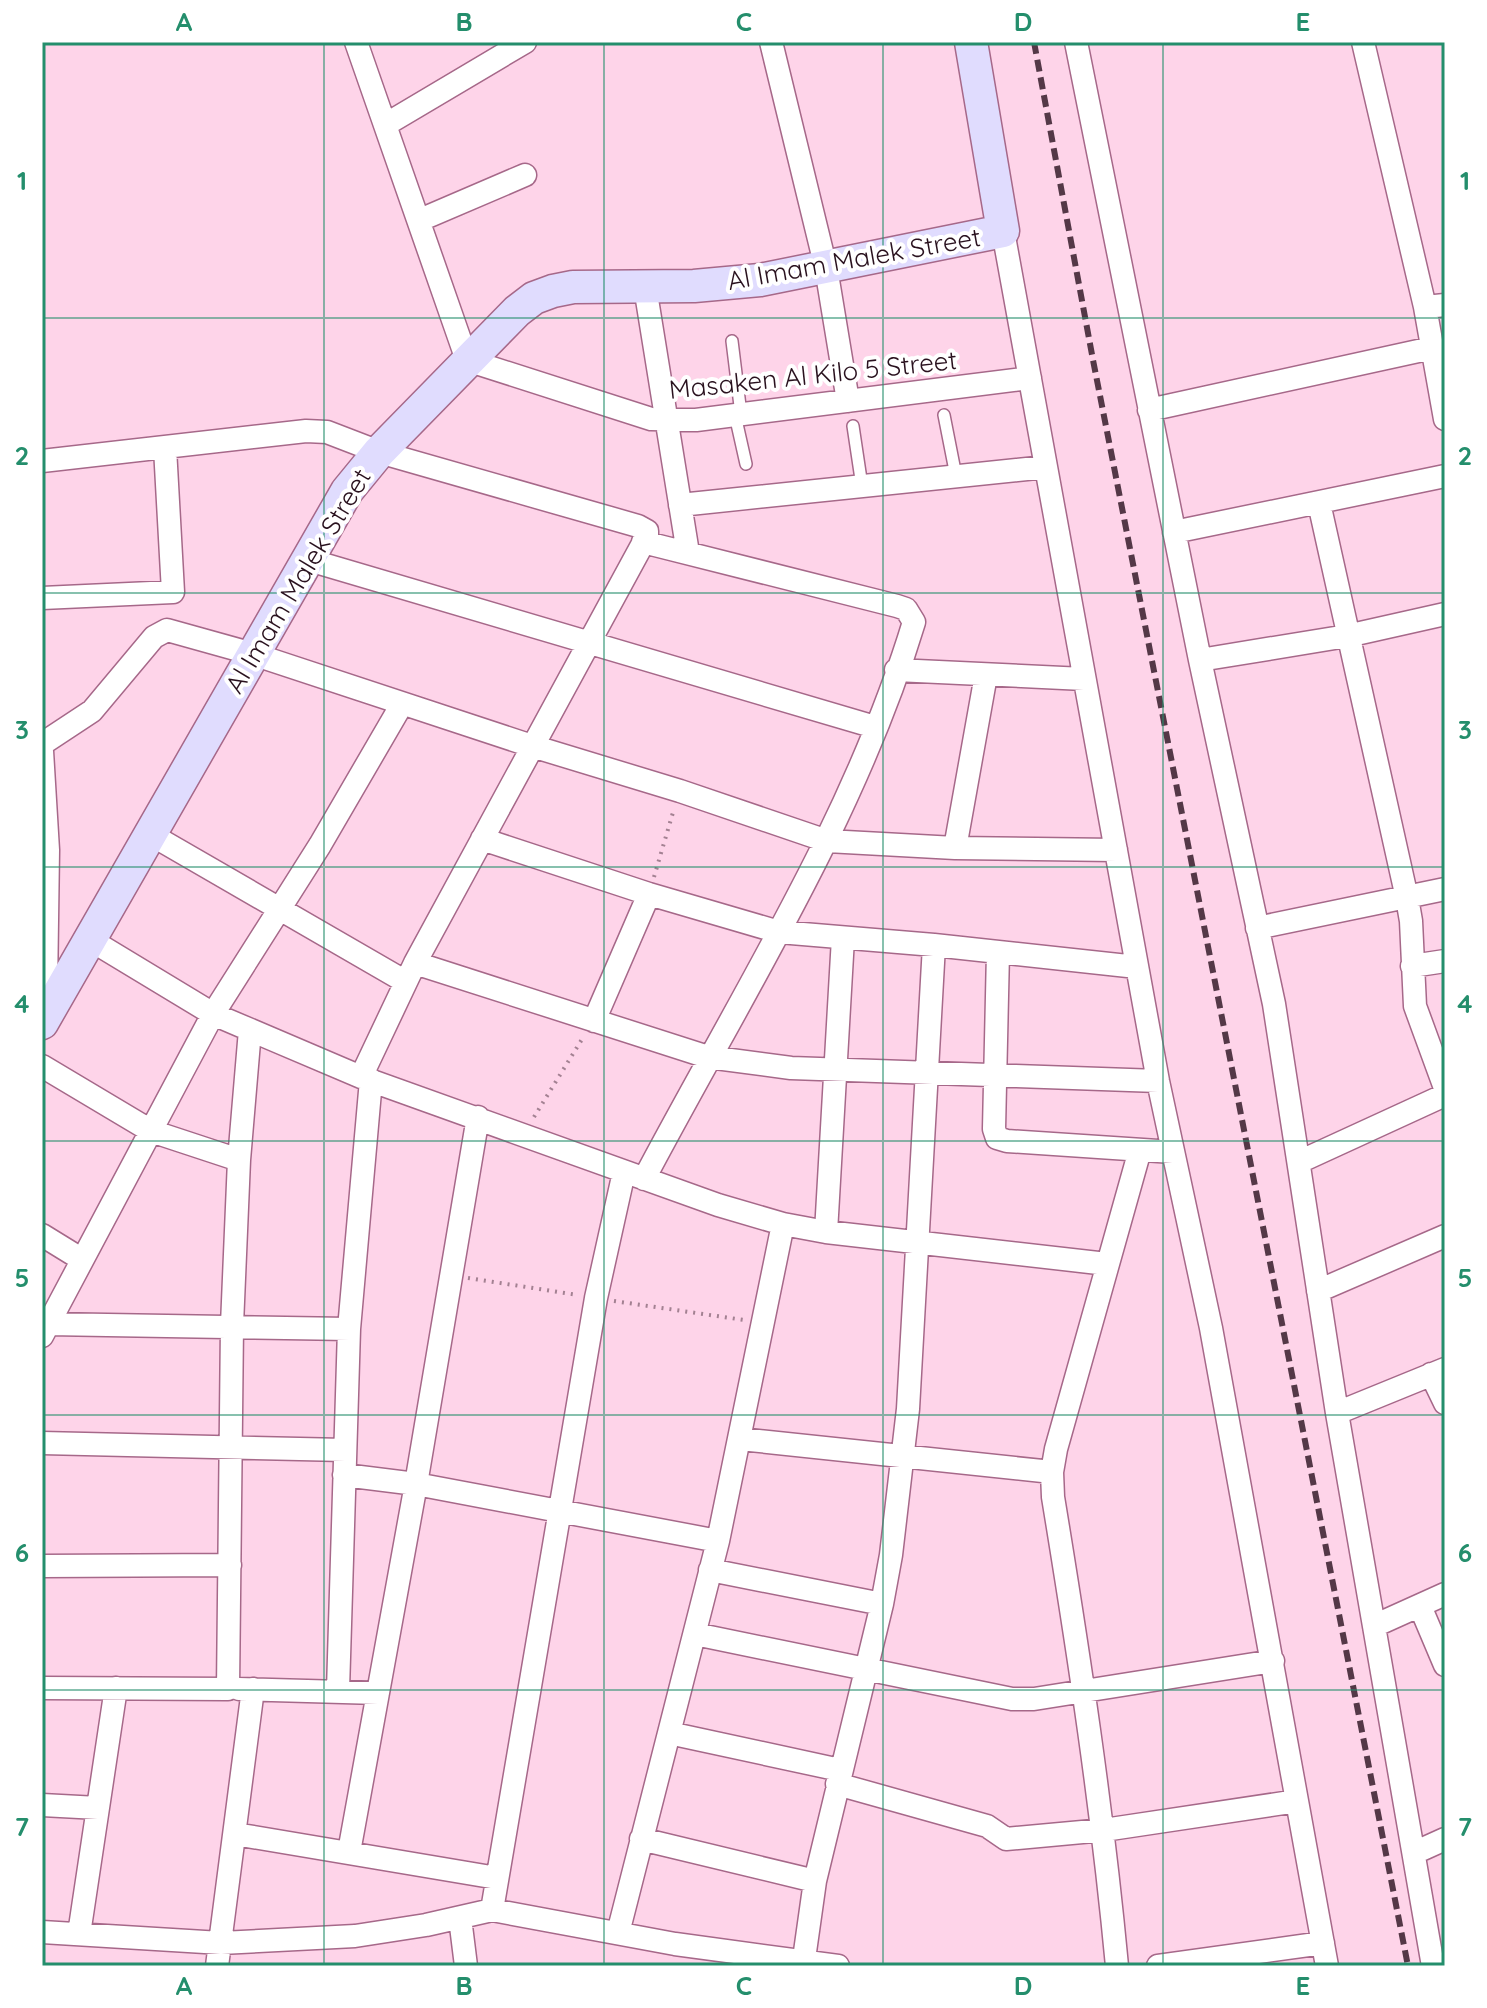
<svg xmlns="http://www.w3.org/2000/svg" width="1487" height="2008" viewBox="0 0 1487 2008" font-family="Quicksand,sans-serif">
	<rect width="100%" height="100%" fill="#fed4e9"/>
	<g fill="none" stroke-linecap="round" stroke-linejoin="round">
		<g stroke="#a66889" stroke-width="14">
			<path id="lane" d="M732 341 741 414
				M735 415 746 464
				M944 415 956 476
				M853 426 862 486"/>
		</g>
		<g stroke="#a66889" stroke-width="25">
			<path id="street" d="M356 42 467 360 651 419 696 420 1030 378
				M771 42 826 268 848 401
				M1076 42 1200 660 1274 1004 1337 1413 1433 1966
				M1363 42 1425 307 1445 419
				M385 125 525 42
				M420 220 525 175
				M1003 231 1158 1081 1211 1328 1327 1966
				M645 287 688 553
				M1425 307 1445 305
				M1149 410 1432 348
				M42 461 306 431 327 432 379 452 638 526 647 531V536L415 963 361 1077
				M1319 503 1407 898 1411 921 1415 1006 1445 1088
				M680 505 1046 467
				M1174 532 1445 476
				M643 542 897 606 906 609 914 622C854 820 740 997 644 1179
				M309 560 875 727
				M42 598 173 592 165 448
				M1200 660 1347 636 1445 614
				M896 670 1084 679
				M42 744 92 711 154 637 167 630 253 654 532 746 680 791 827 841 955 848 1116 850
				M42 751 48 850 46 990
				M150 834 406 982
				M482 839 649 894 779 932 934 945 1137 967
				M955 848 986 675
				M1257 928 1445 889
				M89 939 213 1014 361 1077 718 1205 783 1224 826 1232 1107 1264
				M998 952 994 1129 997 1138 1007 1141 1173 1152
				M415 963 708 1057 791 1068 1158 1081
				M1412 966 1445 961
				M594 1021 649 894
				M42 1066 151 1131 239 1160
				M1299 1162 1445 1095
				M826 1232 843 938
				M42 1235 81 1259
				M1318 1291 1445 1236
				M48 1324 349 1329
				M42 1336 213 1014 320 845 402 704
				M1431 1374 1445 1403
				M1337 1413 1445 1369
				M740 1439 1052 1472
				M42 1443 345 1450
				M344 1475 416 1484 718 1541
				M42 1566 230 1565
				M710 1570 882 1604
				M1420 1606 1445 1665
				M1374 1626 1445 1594
				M695 1634 1012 1699H1034L1273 1661
				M42 1688 228 1689 232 1325 239 1160 250 1030
				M239 1689 378 1693
				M338 1690 349 1329 371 1080
				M669 1733 840 1770
				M837 1784 987 1826 1006 1839 1104 1830 1297 1801
				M42 1805 98 1808
				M235 1834 497 1878
				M641 1839 815 1881
				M349 1852 416 1484 478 1117
				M1414 1853 1445 1839
				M492 1910 596 1298 624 1172
				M460 1918 466 1966
				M42 1932 221 1943 355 1936 426 1925 492 1910 675 1944 838 1966
				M618 1933 718 1541 783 1224
				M79 1934 116 1688
				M217 1966 253 1689
				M803 1966 815 1881 882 1604 891 1555 908 1409 934 945
				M1117 1966C1102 1807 1079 1655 1053 1497L1052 1472 1056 1449 1140 1150
				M1158 1966 1323 1943"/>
		</g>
		<g stroke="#a66889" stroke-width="35">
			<path id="secondary" d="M42 1023 347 491 379 452 517 311 534 298 553 291 573 287 694 286 760 280 1003 231 971 42"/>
		</g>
		<path stroke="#a38192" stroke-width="4" stroke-dasharray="2 6" stroke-linecap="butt" d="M654 877 674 809
			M534 1117 584 1036
			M468 1278 578 1295
			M614 1301 744 1320"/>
		<use href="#lane" stroke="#fff" stroke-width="11"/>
		<use href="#street" stroke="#fff" stroke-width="22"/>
		<use href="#secondary" stroke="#e0dcfe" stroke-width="32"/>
		<path stroke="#543847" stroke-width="6" stroke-dasharray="12 6" stroke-linecap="butt" d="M1034 42 1093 360 1408 1966"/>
	</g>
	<path fill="none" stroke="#248e6c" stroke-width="2" stroke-opacity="0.55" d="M324 42V1966M604 42V1966M883 42V1966M1163 42V1966M42 318H1445M42 593H1445M42 867H1445M42 1141H1445M42 1415H1445M42 1690H1445"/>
	<g text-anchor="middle" stroke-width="8" stroke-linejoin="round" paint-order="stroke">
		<g font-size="26" fill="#29111e" stroke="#fff">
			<text transform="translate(854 259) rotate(-10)" y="9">Al Imam Malek Street</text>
			<text transform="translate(813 375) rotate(-6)" y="9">Masaken Al Kilo 5 Street</text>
			<text transform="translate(298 581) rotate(-59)" y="9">Al Imam Malek Street</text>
		</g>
	</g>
	<rect width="1487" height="2008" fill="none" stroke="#ffffff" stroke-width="88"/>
	<rect x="44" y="44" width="1399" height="1920" fill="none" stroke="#248e6c" stroke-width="3"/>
	<g font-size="26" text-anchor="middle" font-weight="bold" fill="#248e6c">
		<text x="184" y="31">A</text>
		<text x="464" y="31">B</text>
		<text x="744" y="31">C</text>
		<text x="1023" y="31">D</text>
		<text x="1303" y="31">E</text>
		<text x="22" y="190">1</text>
		<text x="1465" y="190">1</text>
		<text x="22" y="465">2</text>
		<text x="1465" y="465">2</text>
		<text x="22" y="739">3</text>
		<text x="1465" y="739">3</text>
		<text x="22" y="1013">4</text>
		<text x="1465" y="1013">4</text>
		<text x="22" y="1287">5</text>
		<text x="1465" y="1287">5</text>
		<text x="22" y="1562">6</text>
		<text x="1465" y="1562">6</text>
		<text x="22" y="1836">7</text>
		<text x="1465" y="1836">7</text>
		<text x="184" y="1995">A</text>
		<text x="464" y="1995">B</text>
		<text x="744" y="1995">C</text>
		<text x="1023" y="1995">D</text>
		<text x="1303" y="1995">E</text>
	</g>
</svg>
